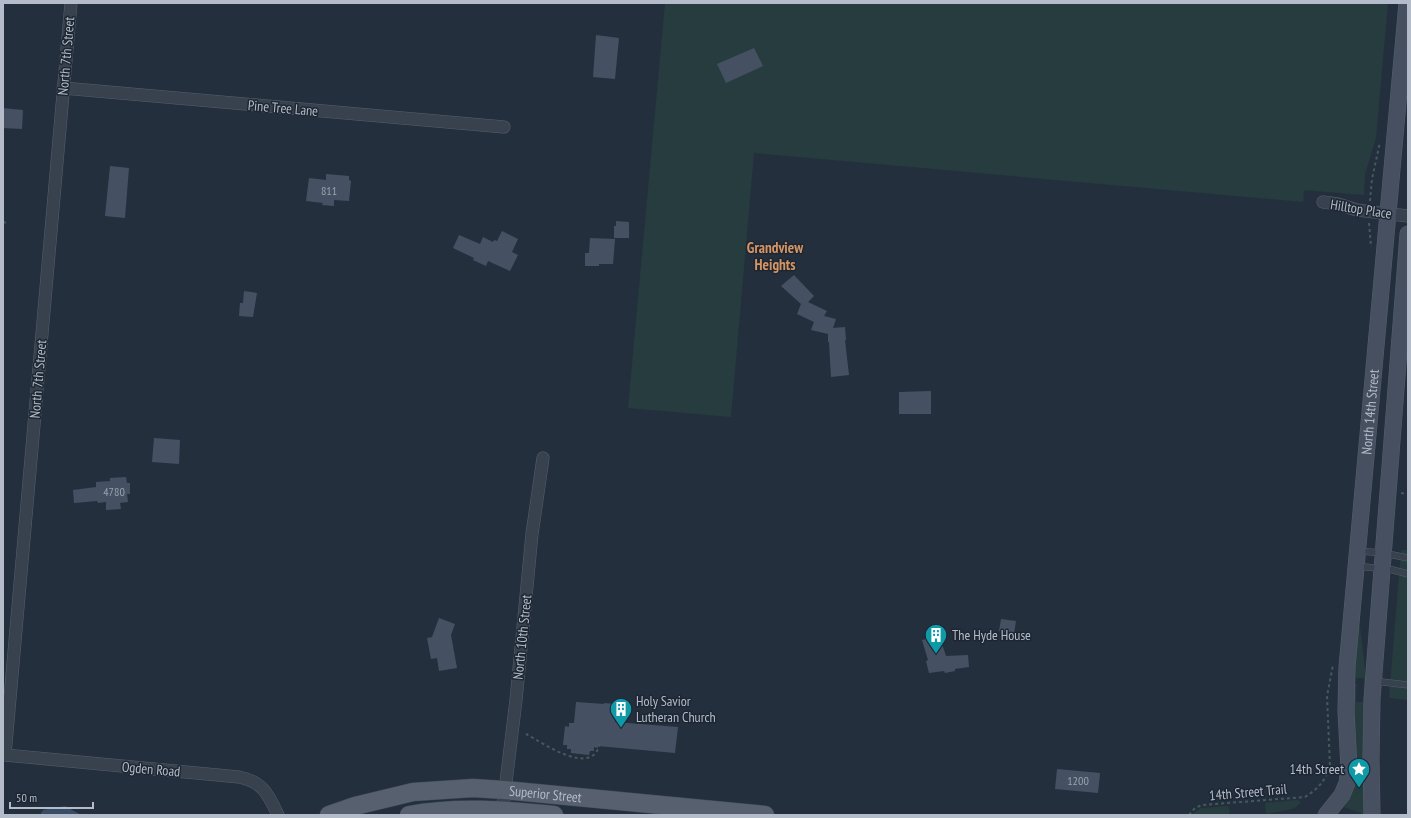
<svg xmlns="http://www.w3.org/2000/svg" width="1411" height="818" viewBox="0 0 1411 818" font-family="'PT Sans Narrow',sans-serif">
	<rect width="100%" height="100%" fill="#242f3e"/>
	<path fill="#263c3f" d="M665 3H1388L1376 138 1365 174 1364 195 1304 190 1303 202 754 153 731 417 628 408Z
		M1401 550H1408V700L1389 698Z
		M1359 626 1360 627 1365 668 1366 697 1364 696V678H1354Z
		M1354 684H1357L1356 702H1365L1363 754 1366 812 1363 814 1344 807 1354 787 1357 770 1354 725Z
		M1297 800 1300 801V803L1296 807 1292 809 1266 814 1265 803Z
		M1228 806 1230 812 1228 815H1191L1201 808Z"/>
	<path fill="#394c67" d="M65 806 81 815H40L43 810Z"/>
	<path fill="#455162" d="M596 35 619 38 615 79 593 77Z
		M754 48 763 66 726 83 717 64Z
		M3 108 23 110 22 129 3 128Z
		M110 166 129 168 125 218 105 216Z
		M326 174 349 176V180L351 181 349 201 334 200V206L322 205 323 203 306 201 309 178 326 180Z
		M616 221 629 222V238H614V226H616Z
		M502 231 518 239 512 252 518 255 510 271 488 261 486 266 473 260 474 258 453 248 459 235 480 244 483 237 493 242 494 240 497 241Z
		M590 238 615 239 613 264H599V266H585V253H589Z
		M794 275 814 296 808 302 827 311 824 316 836 319 833 328 845 327 846 340H845L849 375 831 377 829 342H828V334L811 330 814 322 797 314 801 304 781 286Z
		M244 291 257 293 253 317 239 316 240 303H243Z
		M931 391V414H899V392Z
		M154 438 180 440 179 464 152 462Z
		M126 477 127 483H130V494H127L128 502 120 503 121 509 106 510V502L98 503 97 501 74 503 73 490 96 487V482L110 481V478Z
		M439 618 455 624 451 635 457 668 439 671 437 658 431 659 427 638 432 637Z
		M1001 619 1016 621 1014 634 999 631Z
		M935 637 936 642 941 641 946 656 968 655 969 667 955 669V671L945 673 944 671 929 673 926 661 928 660 922 640Z
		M576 702 604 704V703L617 704 615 722 678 727 675 753 598 746V748L594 747V751H590L589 755 571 753V749H567V745H563L565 726 569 727V723H574Z
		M1057 769 1100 773 1098 793 1055 789Z"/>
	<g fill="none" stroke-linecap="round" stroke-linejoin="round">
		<g stroke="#565f6c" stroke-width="7">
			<path id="lane" d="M1358 551 1383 553 1408 558
				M1357 566 1393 570 1408 574
				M1374 681 1408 685"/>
		</g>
		<g stroke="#565f6c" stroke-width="13">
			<path id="street" d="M71 3 5 755 239 777C263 782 268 794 278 815
				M63 88 504 127
				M1323 202 1338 204 1357 210 1408 216
				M502 815 516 700 532 534 543 458"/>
		</g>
		<g stroke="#565f6c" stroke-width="17">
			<g id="secondary">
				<path id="s1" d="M1326 815 1342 795 1347 783 1349 768 1346 711 1347 667 1407 3"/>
				<path d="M1372 815 1371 759 1372 699 1408 234"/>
			</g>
		</g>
		<g stroke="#414a57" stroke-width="19">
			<g id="primary">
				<path id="s2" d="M329 815 355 806 413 792 473 788 504 790 765 815"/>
				<path d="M409 815C457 806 506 810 554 815"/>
			</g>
		</g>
		<path stroke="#44595c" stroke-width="2" stroke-dasharray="3 3" stroke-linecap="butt" d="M1370 201 1372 179 1380 142
			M3 222 7 223
			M1369 223 1371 247
			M1401 493 1408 494
			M526 734C543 743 594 779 600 742
			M1189 815 1195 808 1202 805 1305 797C1319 788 1324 782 1330 767L1327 696 1333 665"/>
		<use href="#lane" stroke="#38414e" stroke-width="6"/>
		<use href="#street" stroke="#38414e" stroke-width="12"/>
		<use href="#secondary" stroke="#465061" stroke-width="16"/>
		<use href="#primary" stroke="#56606e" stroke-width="18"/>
	</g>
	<defs>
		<g id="building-pin" transform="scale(1.15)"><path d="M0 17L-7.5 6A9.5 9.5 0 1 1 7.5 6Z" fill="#0f9aa8" stroke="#1d2633"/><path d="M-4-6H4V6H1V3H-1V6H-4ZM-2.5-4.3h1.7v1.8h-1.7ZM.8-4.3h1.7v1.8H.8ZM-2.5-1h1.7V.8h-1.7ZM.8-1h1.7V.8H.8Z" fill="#fff"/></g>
		<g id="sight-pin" transform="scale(1.15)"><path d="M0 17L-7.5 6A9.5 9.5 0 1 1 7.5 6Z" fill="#0f9aa8" stroke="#1d2633"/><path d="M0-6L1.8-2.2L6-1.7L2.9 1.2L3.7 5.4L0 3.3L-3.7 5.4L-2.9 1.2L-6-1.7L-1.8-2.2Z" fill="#fff"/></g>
	</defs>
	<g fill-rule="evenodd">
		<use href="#building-pin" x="936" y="635"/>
		<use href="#building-pin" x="621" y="709"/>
		<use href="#sight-pin" x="1359" y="769"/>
	</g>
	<g text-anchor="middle" stroke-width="3" stroke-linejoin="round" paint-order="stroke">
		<g font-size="12" fill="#98a1af">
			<text x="329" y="195">811</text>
			<text x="114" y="496">4780</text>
			<text x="1078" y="785">1200</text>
		</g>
		<g font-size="14" fill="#b4bcc9" stroke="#1d2633">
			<text transform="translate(66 56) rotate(-85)" y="5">North 7th Street</text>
			<text transform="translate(283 108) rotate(5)" y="5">Pine Tree Lane</text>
			<text transform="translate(1361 209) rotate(9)" y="5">Hilltop Place</text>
			<text transform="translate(38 379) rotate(-85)" y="5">North 7th Street</text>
			<text dy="5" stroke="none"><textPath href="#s1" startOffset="411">North 14th Street</textPath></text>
			<text transform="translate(522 637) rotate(-84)" y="5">North 10th Street</text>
			<text transform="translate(151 769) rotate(5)" y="5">Ogden Road</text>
			<text transform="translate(1248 792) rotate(-5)" y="5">14th Street Trail</text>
			<text dy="5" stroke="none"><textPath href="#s2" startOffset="220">Superior Street</textPath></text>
		</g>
		<g font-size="14" fill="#b4bcc9" stroke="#1d2633" text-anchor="start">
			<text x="952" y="640">The Hyde House</text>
			<text x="636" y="706">Holy Savior<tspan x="636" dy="16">Lutheran Church</tspan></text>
			<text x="1344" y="774" text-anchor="end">14th Street</text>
		</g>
		<g font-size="15" font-weight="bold" fill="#d59563" stroke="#1d2633">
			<text x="775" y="253">Grandview<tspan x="775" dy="17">Heights</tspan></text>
		</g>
	</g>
	<rect width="1411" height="818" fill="none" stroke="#b4bcc9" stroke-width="8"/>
	<path d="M10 802v6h83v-6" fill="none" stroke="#b4bcc9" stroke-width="2"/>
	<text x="16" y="802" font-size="12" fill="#b4bcc9" stroke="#1d2633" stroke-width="3" paint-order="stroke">50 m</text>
</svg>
